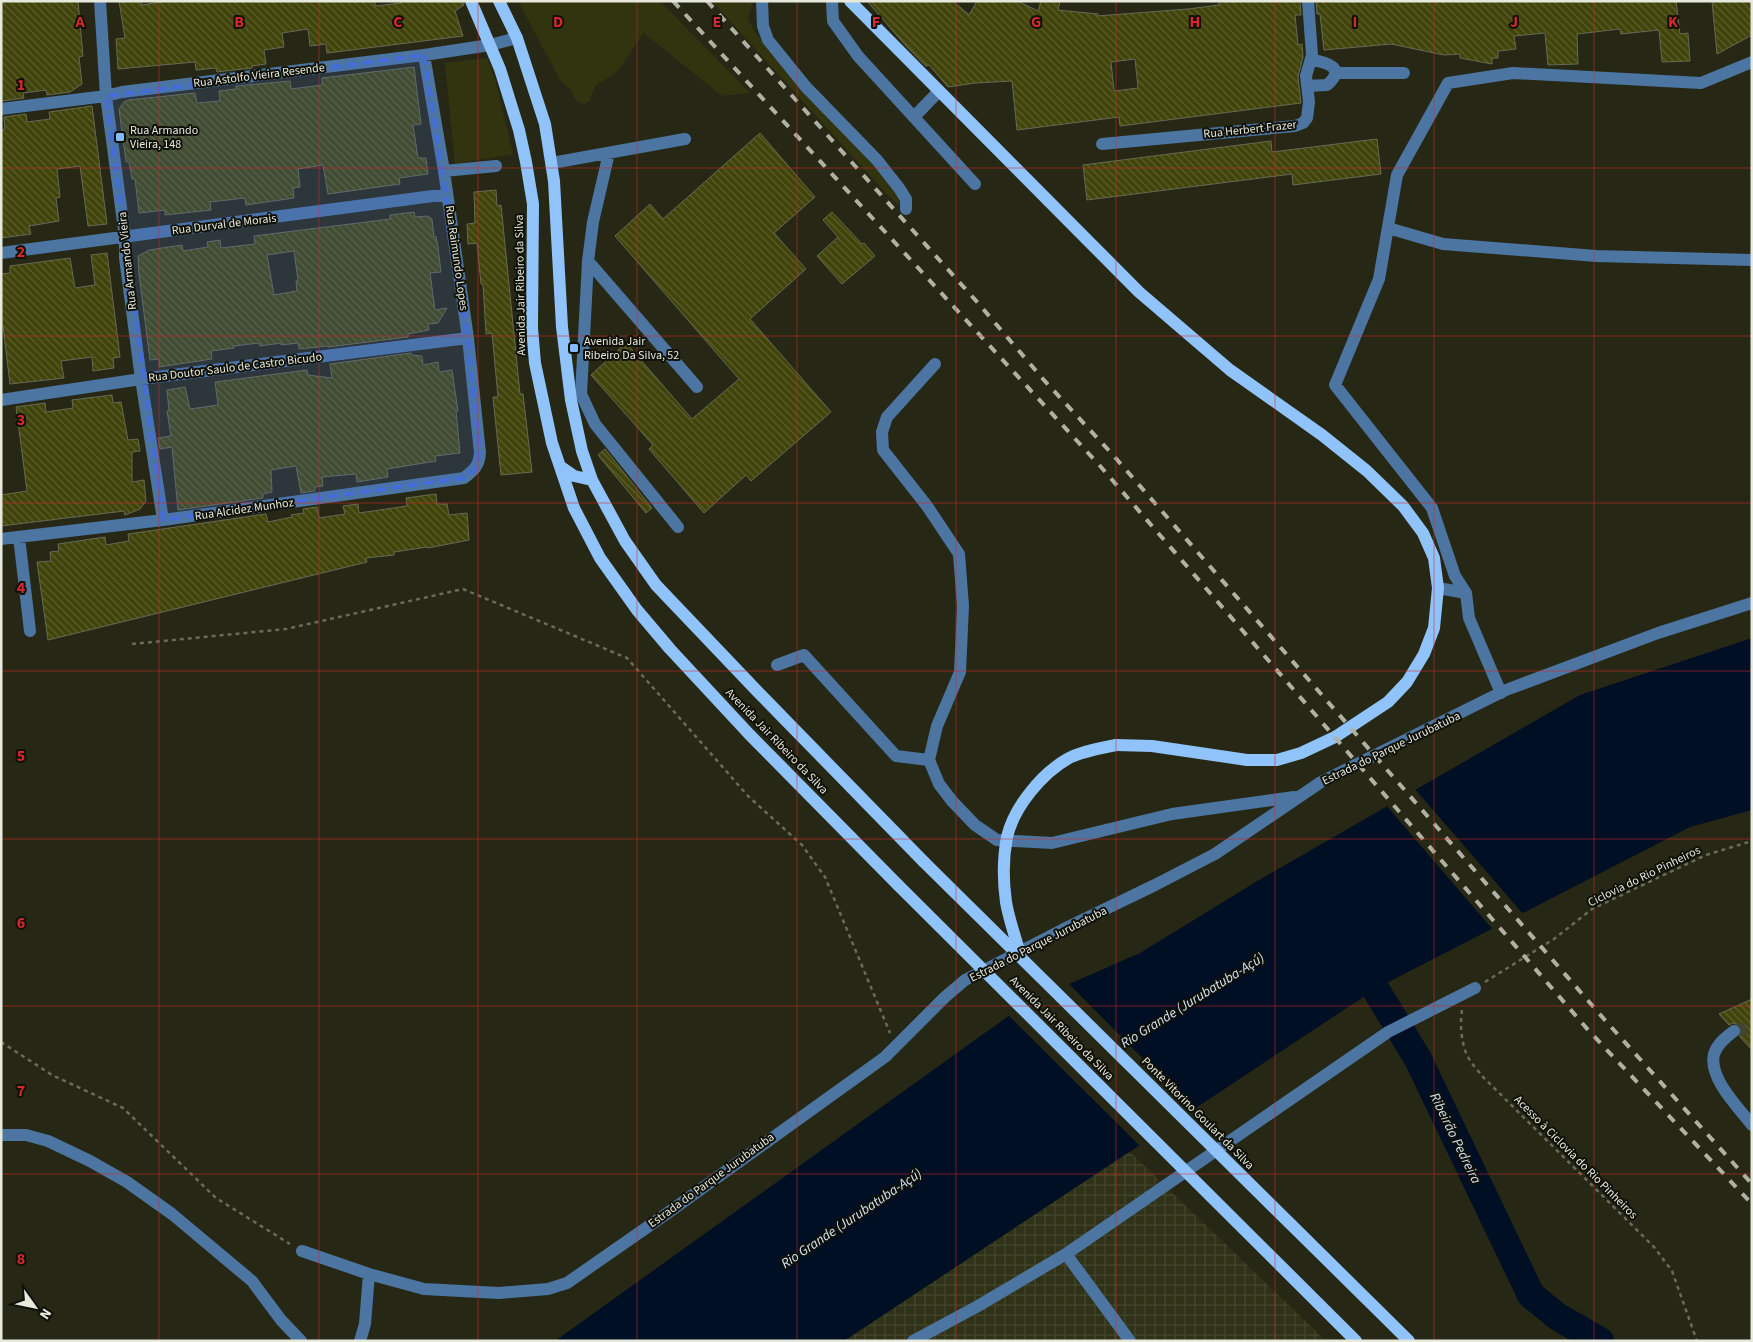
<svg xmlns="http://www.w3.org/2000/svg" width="1753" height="1342" viewBox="0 0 1753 1342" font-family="'Source Sans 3',sans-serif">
	<defs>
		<pattern id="industrial-grid" width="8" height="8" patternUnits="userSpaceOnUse" patternTransform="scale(1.25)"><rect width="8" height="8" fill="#2f3217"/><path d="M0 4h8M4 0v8" fill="none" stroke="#43462d"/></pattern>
		<pattern id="building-back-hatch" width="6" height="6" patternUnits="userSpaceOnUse" patternTransform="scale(1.25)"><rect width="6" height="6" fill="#41440a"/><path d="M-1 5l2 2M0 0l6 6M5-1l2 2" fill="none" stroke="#5c5f2d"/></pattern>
	</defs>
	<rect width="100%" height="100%" fill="#262815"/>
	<path fill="url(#industrial-grid)" d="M1129 1151 1326 1341H844Z"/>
	<path fill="#31340f" d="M518 1H660L750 93 722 96 644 33C633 44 629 58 618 70 612 77 602 80 595 86L590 101 584 104 576 101 571 90 560 80Z
		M712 1H753L748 19 755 32 770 51 874 164 900 198 898 205 884 191Z
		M487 58 495 79 513 154 455 164 445 63Z"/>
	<path fill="#000f24" d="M1752 638V810L1690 827 1377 988 844 1341H555L1028 1002 1140 953 1259 880 1580 695Z"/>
	<path fill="#262815" d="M1414 788 1524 915 1494 931 1385 804Z
		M1067 982 1195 1111 1141 1147 1007 1014 1027 1000Z"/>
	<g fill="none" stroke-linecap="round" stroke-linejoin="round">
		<path stroke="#000f24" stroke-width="28" d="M1356 957 1418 1059 1531 1295 1558 1317 1600 1341"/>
	</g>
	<path fill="url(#building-back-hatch)" stroke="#676a54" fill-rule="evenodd" d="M1 1H78L83 56 79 57 82 84 70 92 47 95 46 90 23 93 24 98 2 101Z
		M119 1H141L142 5 168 1H375V6L401 3V1H463L464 5 455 11 463 36 327 53 326 44 310 46 308 29 282 33 284 47 264 50 266 64 252 66V68L225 71 217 72 216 68 196 70 195 62 118 69 116 39 125 38Z
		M867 1H953L969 15 977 1H1017L1038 11 1041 1H1060L1058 10 1098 14 1097 16 1188 9 1219 5V1H1300L1301 15H1295L1298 45 1302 44 1303 57 1298 77 1301 103 1120 126 1119 117 1017 130 1012 81 975 83 948 87 929 65 926 66 906 46ZM1135 59 1138 88 1114 91 1111 62Z
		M1316 1H1676L1680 34 1688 33 1690 61 1662 62 1659 30 1621 34 1620 29 1577 34 1578 64 1548 65 1545 33 1514 36 1516 49 1498 51V58H1492V64L1460 58V54L1444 55 1391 44 1324 50 1320 14H1317Z
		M1712 1H1752V35L1717 54Z
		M414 67 421 124 413 125 418 158H426L428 174 399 178 400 184 328 194 323 165 298 169 300 187 293 188 294 198 246 205 245 198 210 202 211 210 165 215V210L139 213 135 179H132L129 162H126L119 109 124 102 128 100 195 93 197 103 220 101 219 91 236 89V86L290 81 291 89 322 85V78Z
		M92 106 107 224 88 226 80 166 57 169 60 197 56 198 59 221 29 226 31 234 1 238V130L5 129 4 117 26 114 27 122 50 119 49 112Z
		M760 133 815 197 774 233 806 269 750 319 831 412 751 481 746 475 704 513 649 449 653 445 591 375 626 343 692 419 739 379 615 236 650 204 663 219Z
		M1377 139 1381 174 1293 185 1292 174 1087 200 1083 165 1271 141 1272 152Z
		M496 190 497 206 501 205 520 394H523L532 472 501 475 493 397H498L492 333 486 334 483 284H481L477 243 468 244 467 224 475 223 474 192Z
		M414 212 415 217 428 216 432 219 434 237 436 236 438 247 441 272 430 273 435 310 447 308 438 323 428 324 429 330 408 334V337L328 347V346L299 349 298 343 281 345V343L260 346 259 343 234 346V348L211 351 212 359 159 367V359L150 360 139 274 138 256 149 250 182 245 183 251 208 247 207 242 220 240 221 248 255 244 254 236 390 219V215ZM294 251 298 281H296L297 291 274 295 267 255Z
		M832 212 862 244 864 243 875 256 842 284 817 256 838 237 823 220Z
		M107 253 120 357 113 358 114 368 93 371 92 357 61 361 64 378 10 384 3 326H1V274L10 273V266L70 258 75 288 95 285 91 255Z
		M411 353 412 355 422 356 423 365 438 362 439 372 452 370 458 411H456L460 453 435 456 436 461 387 469 388 477 357 482 356 474 322 477 323 486 315 487V491L301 493 296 466 271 470 272 492 263 494V498L178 510 172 447 160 449 158 438 171 436 167 411H169L167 390 185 387 190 409 218 405 215 382 307 370 308 375 332 378 330 364Z
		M112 395 113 403 121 402 128 440 138 439 140 451 132 452V482L144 480 146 501 140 509 125 515 124 511 1 526V495L27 491 16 407 45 403 46 412 73 408 72 400Z
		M605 449 652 508 646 513 598 455Z
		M436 494 437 504H447L449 515 467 513 469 540 428 548 427 547 394 552V555L366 558 367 562 48 640 37 562 51 561 50 552 59 551 58 544 105 537 106 545 129 541 128 534 266 514 268 522 292 517 291 515 304 513 303 509 317 507 319 518 345 514 343 506 358 504 359 513 407 506 406 498Z
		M1752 999V1050L1740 1037 1742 1030 1740 1026 1733 1023 1729 1025 1719 1014Z"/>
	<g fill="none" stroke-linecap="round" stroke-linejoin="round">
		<path stroke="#434533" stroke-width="12" stroke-dasharray="12 6" stroke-linecap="butt" d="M1734 1031 1752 1027"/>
		<path stroke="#696b5b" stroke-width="2.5" stroke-dasharray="4 4" stroke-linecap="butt" d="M132 644 286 629 463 589 627 658 748 796 802 845 825 877 890 1033
			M1485 982 1554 939 1592 909 1706 855 1752 841
			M1462 1010C1460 1023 1461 1040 1466 1053 1469 1061 1477 1069 1482 1076L1654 1247 1672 1271 1697 1341
			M1 1042 52 1075 123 1108 216 1198 290 1244"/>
		<path stroke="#4c75a2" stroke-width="12" d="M100 1 106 96 125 237V258L141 379 163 520
			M762 1 763 26 768 40 806 87 877 160 899 188 906 199V209
			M832 1 833 21 858 56 975 184
			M1335 73H1404
			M1307 86 1327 85C1347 68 1327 62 1311 60
			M1 109 106 96 122 92 424 55 490 45 517 38
			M914 117 939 91
			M1102 144 1295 126 1303 123 1307 118 1309 102 1306 76 1312 55 1308 1
			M609 153 593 222 588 261 581 394 595 424 678 527
			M552 163 685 139
			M444 171 496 166
			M1388 228 1443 244 1596 256 1752 260
			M1 253 433 196H447
			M588 261 697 387
			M935 364 887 417 882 432 883 450 927 506 959 554 963 606 960 672 937 726 929 760 939 784 952 801 975 825 997 840 1052 843 1172 814 1294 797
			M1 400 141 379 468 338
			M19 537 30 631
			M1 539 163 520 464 478C474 470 479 466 480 453L468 338 444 171 424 55
			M1438 588 1466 593 1469 618 1501 693
			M1466 593 1455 576 1432 508 1335 385 1379 279 1397 175 1448 83 1513 73 1701 83 1752 62
			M777 665 804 655 896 756 929 760
			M1734 1031C1726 1037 1717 1044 1714 1054 1708 1078 1739 1108 1752 1125
			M1 1135H26L48 1141 90 1161 127 1182 172 1214 252 1281 281 1320 301 1341
			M302 1251 369 1274 424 1289 499 1293 548 1289 567 1283 669 1212 885 1057 945 997 965 980 1062 930 1155 885 1215 854 1321 782 1506 690 1658 633 1752 603
			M1066 1254 1130 1341
			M360 1341 365 1324 369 1274
			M913 1341 978 1306 1066 1254 1388 1032 1475 988"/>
		<path stroke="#90c3fa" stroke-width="12" d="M471 1 500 69 519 130 526 162 533 204 532 328 535 363 552 443 574 508 600 558 637 610 670 649 749 734 898 885
			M499 1 517 38 545 124 554 181 562 327 571 400 582 451 592 480 625 541 656 585 758 692 924 862
			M850 1 1139 292 1230 370 1322 435 1367 471 1403 506 1423 533 1434 558 1438 588 1434 628 1424 654 1407 682 1388 702 1335 737 1301 753 1277 760H1247L1152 746 1116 745
			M561 467 574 476 592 480"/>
		<path stroke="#afb1a3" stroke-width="4" stroke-dasharray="9 9" stroke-linecap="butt" d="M673 1 1101 467 1589 1031 1752 1204
			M707 1 978 303 1043 379 1113 455 1604 1019 1752 1184"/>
		<path stroke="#90c3fa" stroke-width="12" d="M924 862 1409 1341
			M898 885 1356 1341
			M1021 957C1016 939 1009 920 1006 902 1003 881 1003 858 1007 837 1014 807 1042 773 1069 758 1083 751 1101 748 1116 745"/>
	</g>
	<path fill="#456dd9" fill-opacity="0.2" stroke="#456dd9" stroke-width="4" stroke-dasharray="10 6" stroke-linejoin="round" d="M424 55 468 338 480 453 475 470 464 478 163 520 106 96Z"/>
	<path fill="none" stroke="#d62828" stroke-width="1" stroke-opacity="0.55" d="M159 1V1341M319 1V1341M478 1V1341M637 1V1341M797 1V1341M956 1V1341M1116 1V1341M1275 1V1341M1434 1V1341M1594 1V1341M1 168H1752M1 336H1752M1 503H1752M1 671H1752M1 839H1752M1 1006H1752M1 1174H1752"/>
	<g fill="#83bcfb" stroke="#0f1008" stroke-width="2">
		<rect x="115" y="132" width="10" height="10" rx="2.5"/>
		<rect x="569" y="343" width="10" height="10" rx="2.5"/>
	</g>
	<g text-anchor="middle" stroke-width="4" stroke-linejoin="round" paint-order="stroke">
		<g font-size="12" fill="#e7e9dd" stroke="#0f1008">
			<text transform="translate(259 75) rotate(-7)" y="4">Rua Astolfo Vieira Resende</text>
			<text transform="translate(1250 129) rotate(-6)" y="4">Rua Herbert Frazer</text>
			<text transform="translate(224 224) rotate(-7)" y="4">Rua Durval de Morais</text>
			<text transform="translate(457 258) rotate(82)" y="4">Rua Raimundo Lopes</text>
			<text transform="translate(127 261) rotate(-96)" y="4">Rua Armando Vieira</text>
			<text transform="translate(520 285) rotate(-91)" y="4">Avenida Jair Ribeiro da Silva</text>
			<text transform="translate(235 367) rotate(-7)" y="4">Rua Doutor Saulo de Castro Bicudo</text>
			<text transform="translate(244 509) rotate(-8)" y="4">Rua Alcidez Munhoz</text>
			<text transform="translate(777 741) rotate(46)" y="4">Avenida Jair Ribeiro da Silva</text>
			<text transform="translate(1391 748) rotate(-26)" y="4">Estrada do Parque Jurubatuba</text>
			<text transform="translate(1644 876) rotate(-26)" y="4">Ciclovia do Rio Pinheiros</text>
			<text transform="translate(1038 944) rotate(-27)" y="4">Estrada do Parque Jurubatuba</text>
			<text transform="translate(1062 1028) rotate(45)" y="4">Avenida Jair Ribeiro da Silva</text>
			<text transform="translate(1198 1113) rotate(45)" y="4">Ponte Vitorino Goulart da Silva</text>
			<text transform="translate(1576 1157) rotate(45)" y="4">Acesso à Ciclovia do Rio Pinheiros</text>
			<text transform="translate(711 1180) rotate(-36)" y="4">Estrada do Parque Jurubatuba</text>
		</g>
		<g font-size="12" fill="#e7e9dd" stroke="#0f1008" text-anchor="start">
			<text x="130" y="134">Rua Armando<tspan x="130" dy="14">Vieira, 148</tspan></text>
			<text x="584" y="345">Avenida Jair<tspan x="584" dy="14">Ribeiro Da Silva, 52</tspan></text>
		</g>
		<g font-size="14" font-style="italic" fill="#d4e5f8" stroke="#0f1008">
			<text transform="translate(1192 1000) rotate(-32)" y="5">Rio Grande (Jurubatuba-Açú)</text>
			<text transform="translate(1456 1138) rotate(64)" y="5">Ribeirão Pedreira</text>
			<text transform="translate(851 1218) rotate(-34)" y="5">Rio Grande (Jurubatuba-Açú)</text>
		</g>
	</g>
	<g font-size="16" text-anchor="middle" font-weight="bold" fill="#d62828" stroke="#0f1008" stroke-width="4" stroke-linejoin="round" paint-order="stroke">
		<text x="80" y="27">A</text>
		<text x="239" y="27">B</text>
		<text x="398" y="27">C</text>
		<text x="558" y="27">D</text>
		<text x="717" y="27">E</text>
		<text x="876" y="27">F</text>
		<text x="1036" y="27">G</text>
		<text x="1195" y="27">H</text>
		<text x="1355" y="27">I</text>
		<text x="1514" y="27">J</text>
		<text x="1673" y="27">K</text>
		<text x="21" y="90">1</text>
		<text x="21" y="257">2</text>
		<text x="21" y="425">3</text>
		<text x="21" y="593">4</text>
		<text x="21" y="761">5</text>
		<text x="21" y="928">6</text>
		<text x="21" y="1096">7</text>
		<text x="21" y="1264">8</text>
	</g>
	<rect width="1753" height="1342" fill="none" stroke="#e7e9dd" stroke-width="5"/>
	<g transform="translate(35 1307) rotate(123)" stroke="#0f1008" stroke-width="4" paint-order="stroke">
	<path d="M0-4L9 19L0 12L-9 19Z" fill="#e7e9dd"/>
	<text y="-8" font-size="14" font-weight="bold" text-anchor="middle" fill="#e7e9dd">N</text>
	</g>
</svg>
